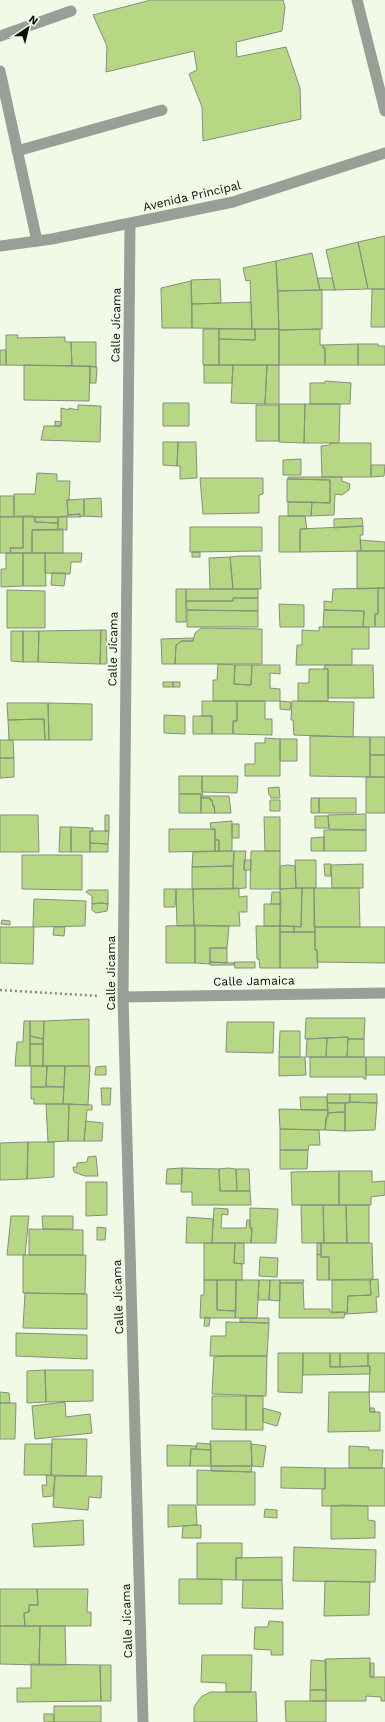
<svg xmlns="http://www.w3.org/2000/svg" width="385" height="1722" viewBox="0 0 385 1722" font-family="'Work Sans',sans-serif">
	<rect width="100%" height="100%" fill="#f1fae7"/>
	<path fill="#b6d885" stroke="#868e7c" d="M151 0H283L285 7 282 31 236 42 237 57 286 47 300 88 301 119 203 141 202 107 189 74 197 70 194 51 106 72 107 46 93 15Z
		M385 236V289H368L358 242Z
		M358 242 368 289 335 290 326 250Z
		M312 253 320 290 278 291 276 261Z
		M276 261 279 329H252L250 280 246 281 243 268Z
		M317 278H332L335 290H320Z
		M220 279 221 303 192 304 191 280Z
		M191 281 192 328H162L161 288Z
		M372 289H385V327H371Z
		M322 290V329L279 330 278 291Z
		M251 302 252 329 192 328V304Z
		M203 329H219V365H203Z
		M219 329H255V340L219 339Z
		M255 329H279V365H219V339L255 340Z
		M320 329V345H323V348H325V365H279V330Z
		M6 335H18L17 338 65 337V342H71L72 366 6 365Z
		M71 342H96V367L72 366Z
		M358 344V365H325V348H323V345Z
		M358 344H378V346H385V365H358Z
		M0 350H6V365H0Z
		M24 365 90 366 89 401 24 400Z
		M204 365H233L232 383H204Z
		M233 365H267L265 404 231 403Z
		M267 365H279V404H265Z
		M90 366 97 367 96 383H90Z
		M325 381 351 383 350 404H310V383H325Z
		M163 403H189V426H163Z
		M279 404H305L304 443 279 442Z
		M305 404H340L339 443H304Z
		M78 405 101 406 100 442 41 440 44 426H61V408L69 410V408L78 410Z
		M256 405H279V441H256Z
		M55 421 61 422V426H55Z
		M163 442H178L177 466 163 465Z
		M178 442H196L197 478 180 479V466H177Z
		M330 443H371V477H322L321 446 330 445Z
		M301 459V475H283V460Z
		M371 465H385L384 476 371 477Z
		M37 473 57 474V481H70L69 500H67L68 515 80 514V517H14V494H35Z
		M288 477H342V481L350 484 349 490 342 495 335 494 334 515 311 516 312 502 330 503V480L288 479Z
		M200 478H263V494L259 495V513L203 514Z
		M287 479 330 480V503L287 502Z
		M0 496H14V517H0Z
		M101 498 102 517 84 516V499Z
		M84 499V516L80 517V514L68 515 67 500Z
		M288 502H312L311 516H288Z
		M23 516V548H10L11 553H0V517Z
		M23 516H34L35 522 58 523V530H32V553H11L10 548H23Z
		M67 516V530H58V517Z
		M279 516H305L307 529H300V552H279Z
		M35 517H58V523L35 522Z
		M362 518 363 526 334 528V519Z
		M363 526V535H360L361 551 300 552V529Z
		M190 527H262V551L190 552Z
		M63 529V553H32V530Z
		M360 540 385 542V551H361Z
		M357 551H385V588L357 589Z
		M192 552H200V557H192Z
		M6 553H23V586L1 587V569H6Z
		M23 553H45L46 586H23Z
		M45 553H82L81 562H71L70 574 45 573Z
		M240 556H260L261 589H233L230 557Z
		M230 557 233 589H210L209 558Z
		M52 573H66L64 586 51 585Z
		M378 588V614H375V627H363L364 611 324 610V601L332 602 333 589Z
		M378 588H385V627H375V614H378Z
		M176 589H186V622H176Z
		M186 589H258V598H233V601H186Z
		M7 590 45 591V628H7Z
		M233 598H258V611L187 610 186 601H233Z
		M279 604 304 605V627H280Z
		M187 610 258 611V627H187Z
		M324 610 364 611 363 627H323Z
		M319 627H369V649H352V665H296L297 645H302V630L319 631Z
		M201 628 262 629V664H175L176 645 182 641H193L195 633Z
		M101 630 100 664 38 662 39 631Z
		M101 630H106L107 664H100Z
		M11 631H23V662L11 661Z
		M23 631H39L38 662H23Z
		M193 638V641H182L176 645 175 664H162L161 639Z
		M218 664 235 665 234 684 251 685 252 665H280V674L270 673V688L280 689V701H213V680H217Z
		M235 665H252L251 685 234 684Z
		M325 665H373L374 698H328V669H324Z
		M309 669H328V701H298V683H309Z
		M163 682H173V687H163Z
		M173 682H180V687H173Z
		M202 701H237V721H233V734H212V716H202Z
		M237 701H265V719H272V735L233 734V721H237Z
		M280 701 291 702 290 710 280 709Z
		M292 701 354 702 353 737 294 735 293 720H291Z
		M7 703H48L49 740H45L44 719 8 720Z
		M48 703 92 704V740H49Z
		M164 715 185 716V734L164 733Z
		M193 716H212V734H193Z
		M44 719 45 740H9L8 720Z
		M310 736 370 737V777L310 776Z
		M370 737H385V755H370Z
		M265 738 280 739V776H245V764H255V743H265Z
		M280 739H297V761H280Z
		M0 740H13L14 758H0Z
		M370 755H385V777H370Z
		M0 758H14V777L0 778Z
		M179 776H202V792L203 796 201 794H179Z
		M202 776H238L237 793 202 792Z
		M366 777H385V813H366Z
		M279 787 280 798H271L270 795H269L268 788Z
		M179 794H201V813H179Z
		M201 796H229L231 813H215L214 806H213L212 800H210V798H201Z
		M201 798H210V800H212L213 806H214L215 813H201Z
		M311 798H319V813H311Z
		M319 798H356V813H319Z
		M270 800H280V811H270Z
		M366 814V830L329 829 328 815Z
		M0 815H38L39 852H0Z
		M105 815H109V831H105Z
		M315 816H328L329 828H315Z
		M264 817H280V851H265Z
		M232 821V851H219V840H215V829H211L210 823Z
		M232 824H239V838H232Z
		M60 827H71V852H59Z
		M71 827 93 828V831H90V852H71Z
		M169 829H215V851L169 852Z
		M324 830H366V851H324Z
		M90 831H109L108 844 90 843Z
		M324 837V851H311V838Z
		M215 840H219V851H215Z
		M90 843 108 844V852H90Z
		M234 851 233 866 192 867 193 852Z
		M234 851H246L244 870H246V888L233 889Z
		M251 851H280V889H250Z
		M22 855H82V890L22 889Z
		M244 860H251V870H244Z
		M295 860H316V888H296Z
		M324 864H331V876H325Z
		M363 864V888H332L331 865Z
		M288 865 295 866 296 888 280 889V866Z
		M233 866V889H192V867Z
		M239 888V897L247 896V912H239L240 926H194L193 889Z
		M302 888 301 927 280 926V889Z
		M302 888H314L315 932H294V926L301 927Z
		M314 888H359L360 927H314Z
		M164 889H176L175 907H164Z
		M176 889H193L194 926H177Z
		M88 890H108V904L101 903 92 904V896L86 892Z
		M272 892H280L281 904H271Z
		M34 899 86 901 85 926 33 927Z
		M101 903 108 904 107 911 96 913 92 910V904Z
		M264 904H281L280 926H264Z
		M2 920 10 921V925L1 924Z
		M195 925V963H166V926Z
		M195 925 229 926 227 948H210V964L195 963Z
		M256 926H280V968H260L259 959H257Z
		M280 926H294V932H280Z
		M0 927H34L33 964 0 963Z
		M54 927H65L64 936 53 935Z
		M315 927H385V963L317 962V950H315Z
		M280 932H315V950H317L318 968H280Z
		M210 948H227V963L210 962Z
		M210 962 234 963 235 965H210Z
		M234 962H255V968H235Z
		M306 1018H365L364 1039H348V1037L305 1039Z
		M89 1019V1066H43L44 1021Z
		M24 1021H30V1066H15L17 1042H23Z
		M30 1021H44L43 1039 30 1036Z
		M227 1022H274L273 1053 226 1052Z
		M280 1031H300V1057H279Z
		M30 1036 43 1039V1044H30Z
		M348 1037 347 1057H326L327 1038Z
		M327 1038 326 1057H306L307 1039Z
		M348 1039H364V1057H347Z
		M30 1044H43V1066H30Z
		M279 1057H305L306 1075 279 1076Z
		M310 1057H366V1079H364V1077H310Z
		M366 1057H385V1075H366Z
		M31 1066H47L46 1087H31Z
		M47 1066H65L64 1087 46 1086Z
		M65 1066H90L88 1105 63 1104Z
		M106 1066V1075H95L96 1067Z
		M31 1087H64L63 1104H34V1099H31Z
		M101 1088H111L110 1105H102Z
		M327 1094H350L349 1103H327Z
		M350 1094H377V1103L350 1102Z
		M300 1097H327L328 1110H301Z
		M350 1102 377 1103 375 1130 345 1131V1103Z
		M327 1103H345V1112L328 1113Z
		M46 1104H69L68 1141 48 1142Z
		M69 1104 92 1105V1110H87L84 1141H68Z
		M279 1109 328 1110 325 1130 280 1129Z
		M337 1112H345V1131L325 1130 326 1117H328V1113Z
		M86 1121 103 1123 102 1141H84Z
		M280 1129 319 1130 320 1145H309L308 1150H280Z
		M28 1142 27 1179 0 1180V1143Z
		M28 1142H54V1177L27 1179Z
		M280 1150H308L307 1169H280Z
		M96 1156 98 1176H85L74 1172 73 1167H77V1163L87 1162 88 1157Z
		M182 1168V1184H166L167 1169Z
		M182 1168 219 1169 220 1191H250L251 1205H192V1192H181Z
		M228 1168 236 1169 237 1191H220L219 1169Z
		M236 1169H249L250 1191H237Z
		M339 1171V1205H292L291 1172Z
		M339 1171H372V1182L385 1181V1195L371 1197V1205H339Z
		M86 1182H107V1215L86 1216Z
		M301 1205H323L324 1243H302Z
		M323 1205H346L347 1243H324Z
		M346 1205H369V1243H347Z
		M214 1208 228 1209V1215L222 1214 221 1228H246L247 1220H250V1228H252L251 1243H212Z
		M250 1208 278 1209 276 1243H251L252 1228H250Z
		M11 1216H29L25 1255H7Z
		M42 1216H73V1229H43Z
		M187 1217 213 1219 212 1243H186Z
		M97 1227 106 1228 105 1240H97Z
		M29 1229 83 1230V1255H29Z
		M204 1243H235L234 1263 242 1264V1280H204Z
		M235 1243H244V1264L234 1263Z
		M317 1243H321V1254L317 1255Z
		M321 1243H372L373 1279 329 1280V1257H321Z
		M321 1254V1257H329V1280H317V1255Z
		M23 1255H86L85 1294 23 1293Z
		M260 1257 278 1258 277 1277 259 1276Z
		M378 1279 379 1297H376L377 1312 347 1314 348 1296 371 1295 370 1280Z
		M204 1280H217V1310L236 1311 235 1318H200L201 1295H204Z
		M217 1280H236V1311L217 1310Z
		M236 1280H259L257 1318H235Z
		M259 1280H270L269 1300H258Z
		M270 1280H280V1301L269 1300Z
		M280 1280H304L303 1283H280Z
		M332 1280H370L371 1295 348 1296 347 1314H345V1312L332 1313Z
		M280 1283H303L304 1309H330V1312H345L344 1318H279Z
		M25 1293 87 1294V1329L23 1328Z
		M205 1317 210 1318 209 1326H204Z
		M240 1318H269V1323L240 1322Z
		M226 1322 269 1323 267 1356H210L211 1336H226Z
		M16 1333 87 1335V1359L16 1356Z
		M278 1353H303L302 1393 278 1392Z
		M303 1353H330V1367L370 1366V1374L303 1375Z
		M330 1353H340V1367H330Z
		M340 1353H368V1366L340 1367Z
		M368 1353H385V1392H369L370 1366H368Z
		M227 1356H267L266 1396 212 1394 214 1357Z
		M45 1370 46 1402 27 1403V1371Z
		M45 1370H93V1401L46 1402Z
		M0 1392 9 1393 10 1403H0Z
		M329 1392H369L370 1412H380V1431L328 1432Z
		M212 1396H246V1430L212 1429Z
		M246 1396H263V1430H246Z
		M65 1402 66 1417 90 1414 92 1433 35 1439 32 1406Z
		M0 1403H16L15 1439H0Z
		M263 1408 281 1413 277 1426 263 1422Z
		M370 1408H374L375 1412H370Z
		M52 1439H87L86 1476 51 1475Z
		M210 1441H251L252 1466H211Z
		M197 1443 211 1444V1450L196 1449Z
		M25 1444H52L51 1475H24Z
		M251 1444 266 1446 263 1467 252 1466Z
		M167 1445 196 1446V1449H191L190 1466H167Z
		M349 1446 369 1447V1450H383L382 1468H349Z
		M191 1449 211 1450V1466H190Z
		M211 1466H252L251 1472 211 1471Z
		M281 1467 325 1468V1489L281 1488Z
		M325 1468H385V1506H322V1489H325Z
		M197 1470 255 1472V1505H197Z
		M46 1475 55 1476 53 1496 43 1497 42 1485H47Z
		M55 1476H102L101 1498 89 1497 88 1510 53 1507Z
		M168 1505H196L197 1525 168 1527Z
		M343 1505 368 1506V1520L375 1521V1538L331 1539V1506Z
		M265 1509 277 1510V1518L264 1517Z
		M83 1520 84 1545 34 1547 32 1524Z
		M197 1525H201V1538H182L183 1526Z
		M197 1543H242V1558H236V1580L197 1579Z
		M294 1547 376 1550 375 1582 293 1581Z
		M282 1557V1580H236V1558Z
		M179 1579H222V1604H179Z
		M243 1580H282L283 1609 242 1608Z
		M325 1581 370 1582 369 1615 324 1616Z
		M0 1589H37L38 1605H29V1612L24 1613 25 1626H0Z
		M37 1589H88L87 1612H91V1626H25L24 1613 29 1612V1605H38Z
		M269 1621 283 1622V1655H271V1650L254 1649 255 1627H268Z
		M0 1626H40L39 1665 0 1664Z
		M40 1626H65L66 1665H39Z
		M202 1655H252L251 1692H226V1683L201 1682Z
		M370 1658V1677H385V1701H381V1697L366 1696V1701H326L325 1659Z
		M311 1660 326 1661V1690H310Z
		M370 1663H374V1677H370Z
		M31 1664 100 1665 101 1701 17 1702V1688H31Z
		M100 1665H111V1701H101Z
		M310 1690H326V1701H310Z
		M210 1692H256L257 1722H194V1707L201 1697Z
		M285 1701H326V1722H286Z
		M54 1706H101V1722H54Z
		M44 1714H53L54 1722H44Z"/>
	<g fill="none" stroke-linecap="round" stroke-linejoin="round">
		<path stroke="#888e81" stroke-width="2.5" stroke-dasharray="2 3" stroke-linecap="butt" d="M0 990 100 996"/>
		<path stroke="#9a9e96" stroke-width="11" d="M0 36 71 11
			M0 71 37 241
			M17 151 162 110"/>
		<path stroke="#9a9e96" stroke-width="11" d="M130 224 123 997 143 1722
			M123 997 385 993"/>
		<path stroke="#9a9e96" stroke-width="11" d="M357 0 385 111
			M0 246 52 239 233 202 385 153"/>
	</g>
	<g text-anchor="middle" stroke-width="4" stroke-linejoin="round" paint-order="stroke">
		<g font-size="12" fill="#0b0e07" stroke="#f1fae7">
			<text transform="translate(192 196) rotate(-13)" y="4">Avenida Principal</text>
			<text transform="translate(116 325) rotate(-89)" y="4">Calle Jícama</text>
			<text transform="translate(113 649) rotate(-89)" y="4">Calle Jícama</text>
			<text transform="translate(111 973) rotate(-90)" y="4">Calle Jícama</text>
			<text transform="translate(254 981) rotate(-1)" y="4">Calle Jamaica</text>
			<text transform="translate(118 1297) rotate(-92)" y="4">Calle Jícama</text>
			<text transform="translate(127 1621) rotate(-92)" y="4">Calle Jícama</text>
		</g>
	</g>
	<g transform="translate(28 28) rotate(35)" stroke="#f1fae7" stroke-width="3" paint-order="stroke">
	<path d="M0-3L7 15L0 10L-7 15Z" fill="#0b0e07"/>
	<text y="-6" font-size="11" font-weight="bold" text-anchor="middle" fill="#0b0e07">N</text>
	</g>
</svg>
